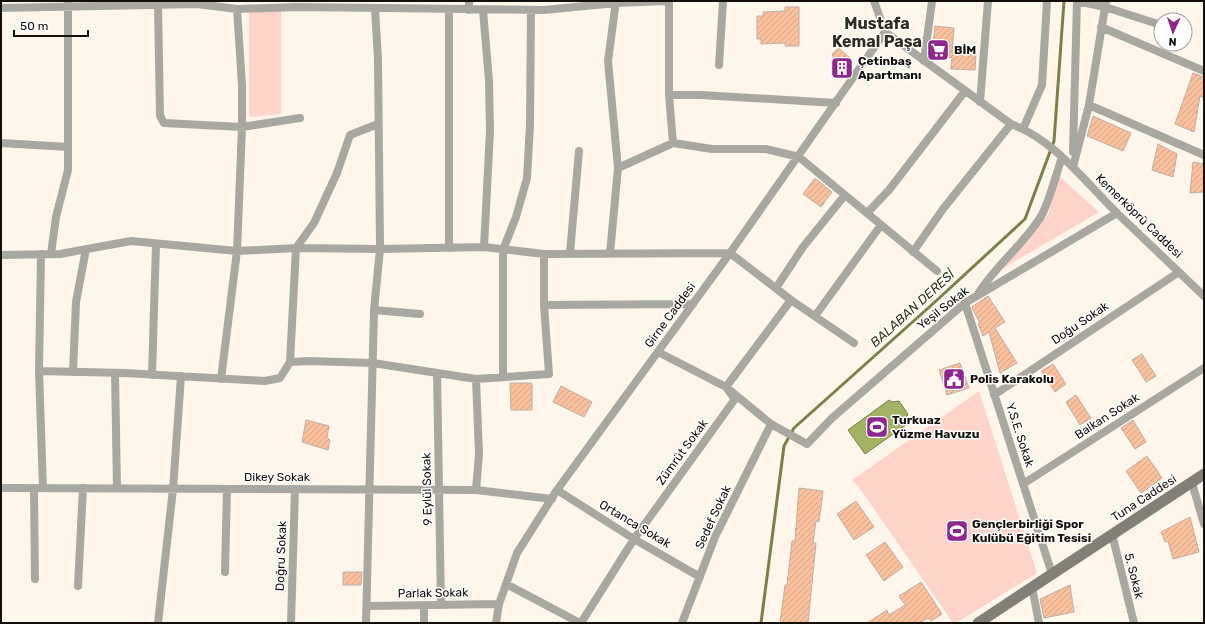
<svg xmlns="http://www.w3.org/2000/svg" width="1205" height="624" viewBox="0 0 1205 624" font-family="Rubik,sans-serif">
	<defs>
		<pattern id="building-hatch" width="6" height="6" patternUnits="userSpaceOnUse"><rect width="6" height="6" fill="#fbc19d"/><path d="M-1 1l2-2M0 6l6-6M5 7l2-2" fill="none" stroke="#d6a586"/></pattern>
	</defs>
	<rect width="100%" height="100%" fill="#fff6eb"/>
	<path fill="#fed3ca" d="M281 11V114L252 117 249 115V12Z
		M1059 176 1099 212 1002 269 1048 215Z
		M979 391 1037 573 956 623H953L861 490 852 480Z"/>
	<path fill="#a4b264" stroke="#788149" d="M889 400 892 402 899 401 908 414 905 421 906 425 865 454 848 430Z"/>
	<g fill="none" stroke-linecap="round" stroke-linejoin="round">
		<path stroke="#788149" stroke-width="3" d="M761 623 784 446 794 428 936 301 1025 219 1054 141 1064 1"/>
	</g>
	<path fill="url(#building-hatch)" stroke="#beaea5" d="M785 7H799V46H785V43L761 44V39H757V16H763V12L785 11Z
		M935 26 954 28 952 53 976 54 975 70 951 69 952 58 932 53Z
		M839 48 852 60 840 76 832 54Z
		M1193 73 1204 77V98L1200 96 1194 132 1175 124Z
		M1093 116 1131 133 1123 151 1087 136Z
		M1158 144 1177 154 1173 177 1152 170Z
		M1193 162 1204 164V192L1190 193Z
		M815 178 832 192 821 207 803 194Z
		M988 296 1005 322 995 328 1017 363 1000 373 989 332 983 336 978 324 980 323 972 308 973 306Z
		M1142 354 1156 376 1146 382 1132 360Z
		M960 363 969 388 947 395 939 370Z
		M1053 364 1066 384 1055 392 1041 371Z
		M510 383H532V410H511Z
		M561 386 592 402 584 417 553 402Z
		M1076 395 1091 418 1080 425 1066 402Z
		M306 420 329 426 327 437 330 440 328 450 302 442Z
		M1133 420 1146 442 1135 449 1121 428Z
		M1147 456 1162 478 1141 493 1126 471Z
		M799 488 823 491 819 522 816 521 813 543H816L808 623H780L785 585H787L792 541H795Z
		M856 501 874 527 854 540 837 514Z
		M1190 517 1199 552 1173 559 1168 541 1165 542 1161 532Z
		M885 542 903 567 884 581 866 555Z
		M343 572H362L361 585H343Z
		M921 582 942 614 931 621 928 618 920 623H867L887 610 889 615 905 605 899 596Z
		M1070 585 1074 612 1044 618 1040 599Z"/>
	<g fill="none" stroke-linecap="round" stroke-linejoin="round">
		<path stroke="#a8a7a0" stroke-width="8" d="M469 1V10
			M669 1V95L673 143
			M874 1 885 32 1011 124C1055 140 1085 182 1118 214 1146 241 1175 268 1204 296
			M1077 1 1105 7 1161 25
			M158 5 160 116 164 123 242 127 300 118
			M1 8 197 4 237 9 296 7 544 10 616 3 666 1
			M449 9V248
			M483 10 489 81 490 131 484 247
			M1101 27 1204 71
			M924 61 932 1
			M719 65 723 1
			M669 95H701L836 103
			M980 102 988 1
			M1089 105 1204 155
			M1023 129 1042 85 1047 1
			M1 143 68 147
			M1073 152 1077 1
			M1073 167 1089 105 1106 1
			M618 168 673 143 712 149H766L799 157 937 271
			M867 213 889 190 965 91
			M913 252 943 209 1011 124
			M570 253 579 151
			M610 253 618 168 608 61 616 1
			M41 254 39 371 43 488
			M51 254 56 217 68 170V1
			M1 255 60 254 131 241 237 251 296 248 380 249 484 247 544 254 730 253 791 300 854 343
			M776 288 803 247 845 195
			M978 294C995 266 1022 246 1040 218 1049 204 1056 174 1062 157
			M965 303 1052 574
			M544 305 693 304
			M374 310 420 314
			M815 316 881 225
			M658 352 726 387 771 424 807 444 832 418 965 303 1117 213
			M290 362 296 248 314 223 337 173 350 135 378 124
			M39 371 125 373 265 381 280 378 290 362 309 361 373 363 476 379 549 374 544 305V254
			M73 372 76 302 86 249
			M115 373 117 488
			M437 373 441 605
			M152 375 156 244
			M503 377V250L516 217 527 178 530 125 531 10
			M221 379 237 251 242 127V85L237 9
			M994 395 1179 272
			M1192 483 1204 524
			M1023 484 1204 368
			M1 488 476 490 552 499
			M34 488 35 579
			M476 490 479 454 476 379
			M557 490 634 539 700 577
			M1112 534 1134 623
			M225 572 227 489
			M506 584 580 623
			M78 586 83 488
			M1032 587 1039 623
			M424 605V623
			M367 606 499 604
			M158 623 173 489 181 376
			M291 623 295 489
			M366 623 374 310 380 249 378 59 375 9
			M496 623 499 604 517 553 557 490 730 253 885 32
			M581 623 634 539 735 399 726 387 791 300
			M682 623 715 537 771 424"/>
		<path stroke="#828076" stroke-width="11" d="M978 623 1204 474"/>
	</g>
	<defs>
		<g id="supermarket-square" transform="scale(1.15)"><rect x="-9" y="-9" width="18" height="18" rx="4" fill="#8d278d" stroke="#fff"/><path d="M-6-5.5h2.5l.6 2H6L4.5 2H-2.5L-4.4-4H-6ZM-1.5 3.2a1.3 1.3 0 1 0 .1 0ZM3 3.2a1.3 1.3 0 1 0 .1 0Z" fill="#fff"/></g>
		<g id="building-square" transform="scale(1.15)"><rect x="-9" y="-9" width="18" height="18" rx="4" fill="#8d278d" stroke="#fff"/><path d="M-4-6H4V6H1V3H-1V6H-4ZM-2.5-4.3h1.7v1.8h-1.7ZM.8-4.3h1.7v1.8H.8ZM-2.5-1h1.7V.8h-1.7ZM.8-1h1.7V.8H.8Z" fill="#fff"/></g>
		<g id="civic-square" transform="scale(1.15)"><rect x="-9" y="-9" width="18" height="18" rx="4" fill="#8d278d" stroke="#fff"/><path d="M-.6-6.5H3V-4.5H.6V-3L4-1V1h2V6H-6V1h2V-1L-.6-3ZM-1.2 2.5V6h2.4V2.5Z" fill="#fff"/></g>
		<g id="stadium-square" transform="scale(1.15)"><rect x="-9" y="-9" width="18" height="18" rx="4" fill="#8d278d" stroke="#fff"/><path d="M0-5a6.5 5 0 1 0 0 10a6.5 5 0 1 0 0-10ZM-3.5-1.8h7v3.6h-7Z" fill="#fff"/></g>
	</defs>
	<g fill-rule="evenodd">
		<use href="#supermarket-square" x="938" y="50"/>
		<use href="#building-square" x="842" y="68"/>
		<use href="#civic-square" x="954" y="379"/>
		<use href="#stadium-square" x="877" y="427"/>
		<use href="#stadium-square" x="957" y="531"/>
	</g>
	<g text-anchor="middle" stroke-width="3" stroke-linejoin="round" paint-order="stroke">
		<g font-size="12" font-weight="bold" fill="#120f0a" stroke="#fff" text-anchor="start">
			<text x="954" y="54">BİM</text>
			<text x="858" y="65">Çetinbaş<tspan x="858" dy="14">Apartmanı</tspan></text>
			<text x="970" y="383">Polis Karakolu</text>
			<text x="892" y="424">Turkuaz<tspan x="892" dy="14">Yüzme Havuzu</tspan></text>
			<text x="972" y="528">Gençlerbirliği Spor<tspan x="972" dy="14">Kulübü Eğitim Tesisi</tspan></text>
		</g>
		<g font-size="12" fill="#120f0a" stroke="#fff">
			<text transform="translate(1139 216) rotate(44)" y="4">Kemerköprü Caddesi</text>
			<text transform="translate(943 308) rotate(-38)" y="4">Yeşil Sokak</text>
			<text transform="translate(670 315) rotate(-54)" y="4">Girne Caddesi</text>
			<text transform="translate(1080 323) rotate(-34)" y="4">Doğu Sokak</text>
			<text transform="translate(1107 416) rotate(-33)" y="4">Balkan Sokak</text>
			<text transform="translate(1020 435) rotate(72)" y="4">Y.S.E. Sokak</text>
			<text transform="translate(682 452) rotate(-54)" y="4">Zümrüt Sokak</text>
			<text x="277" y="481">Dikey Sokak</text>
			<text transform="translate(427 489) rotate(-91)" y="4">9 Eylül Sokak</text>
			<text transform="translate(1144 498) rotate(-33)" y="4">Tuna Caddesi</text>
			<text transform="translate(713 517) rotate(-65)" y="4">Sedef Sokak</text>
			<text transform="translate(635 524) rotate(31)" y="4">Ortanca Sokak</text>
			<text transform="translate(281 556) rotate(-88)" y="4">Doğru Sokak</text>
			<text transform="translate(1134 576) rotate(76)" y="4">5. Sokak</text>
			<text transform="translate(433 593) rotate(-1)" y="4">Parlak Sokak</text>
		</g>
		<g font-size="13" font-style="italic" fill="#323816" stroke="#fff">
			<text transform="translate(912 308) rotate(-42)" y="5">BALABAN DERESİ</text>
		</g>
		<g font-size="16" font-weight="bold" fill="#342b20" stroke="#fff">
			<text x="877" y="29">Mustafa<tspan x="877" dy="18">Kemal Paşa</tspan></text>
		</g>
	</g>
	<rect width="1205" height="624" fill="none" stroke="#120f0a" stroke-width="4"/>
	<g transform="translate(1173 32) rotate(183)"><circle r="19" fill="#ffffff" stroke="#a09f9d"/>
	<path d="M0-3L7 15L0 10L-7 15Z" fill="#8d278d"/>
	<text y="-6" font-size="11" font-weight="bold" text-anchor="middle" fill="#120f0a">N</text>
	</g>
	<path d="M14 30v6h74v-6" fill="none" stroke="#120f0a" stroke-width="2"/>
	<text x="20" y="30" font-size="12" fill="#120f0a" stroke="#ffffff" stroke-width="3" paint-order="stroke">50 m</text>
</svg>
